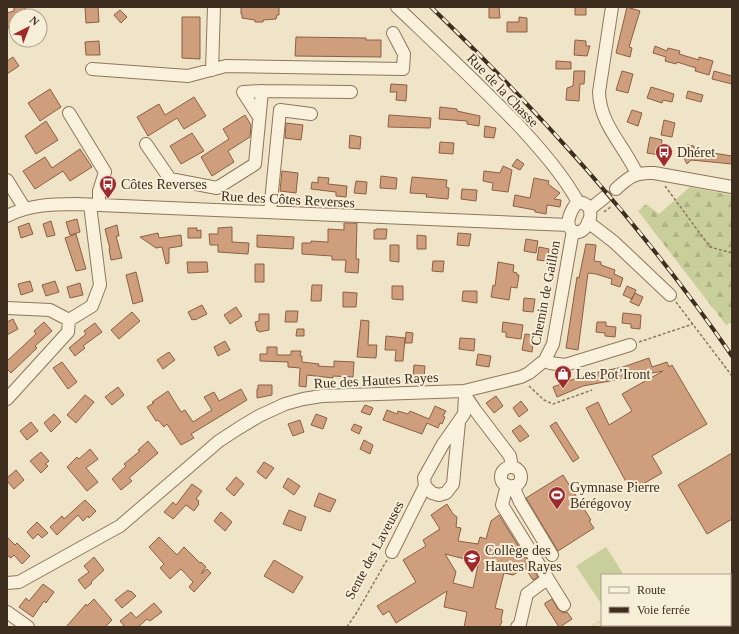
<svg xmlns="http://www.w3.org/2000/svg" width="739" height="634" viewBox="0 0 739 634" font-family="'Times New Roman',serif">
	<defs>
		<pattern id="farmland-dots" width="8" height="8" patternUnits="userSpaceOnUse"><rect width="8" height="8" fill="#e6deb5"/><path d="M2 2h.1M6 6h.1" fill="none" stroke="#c6bf9b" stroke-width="1.8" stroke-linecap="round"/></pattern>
		<pattern id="forest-firs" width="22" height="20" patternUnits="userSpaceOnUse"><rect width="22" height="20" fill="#c9cf9b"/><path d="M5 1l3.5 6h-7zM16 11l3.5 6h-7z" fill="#aeb285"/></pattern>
	</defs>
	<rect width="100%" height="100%" fill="#f0e4c8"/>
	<path fill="url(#farmland-dots)" d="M602 619V625H666L667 627H588Z"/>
	<path fill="url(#forest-firs)" d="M690 187 732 195V322L726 325 638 211 646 204 659 214Z"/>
	<path fill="#c9cf9b" d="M606 547 624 575H602V605L576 566Z"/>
	<path fill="#cf9f7d" stroke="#8d5f41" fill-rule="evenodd" d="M14 7H25L26 16H16V29L10 30 7 25V13L14 11Z
		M85 7H98L99 22 86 23Z
		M241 7H279V15H277L276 19 263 20V22H255V20L242 18V14H241Z
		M489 7H499L500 18H489Z
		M575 7H586V15H575Z
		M627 7 640 11 629 47 632 48 630 57 616 53Z
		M120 10 127 17 121 23 114 15Z
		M182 17H200V59L182 58Z
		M519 17 527 18V32H507V22H519Z
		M296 37 366 38V40H381V57L295 56Z
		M575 40 586 41V46H590L587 56 574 55Z
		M99 41 100 55H86L85 42Z
		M655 46 667 51 668 48 680 51 679 54 699 60V57L713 61 709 75 695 71 696 68 677 62 676 64 665 61 666 57 653 53Z
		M13 57 19 66 7 74V61Z
		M556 61 571 62V69H556Z
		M574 71H585L584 84H580L579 101 566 100 567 88 573 86Z
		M622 71 633 74 628 93 616 90Z
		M714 71 732 76V84L712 79Z
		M391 84 407 85 406 101 396 100 397 92H390Z
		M651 87 674 94 672 102 663 100 662 103 647 98Z
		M50 89 61 107 40 121 28 103Z
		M688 91 703 95 701 102 686 98Z
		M194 97 206 116 184 129 177 118 148 136 137 117 159 104 165 115Z
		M440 107 457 109V111L480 116 479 126 467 124V121L439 119Z
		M632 110 642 113 638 126 627 122Z
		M245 115 251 125 250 137 228 151 234 162 212 176 201 157 229 139 223 129Z
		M389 115 431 118 430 128 388 127Z
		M664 120 675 123 672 137 661 135Z
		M46 121 58 140 36 154 25 136Z
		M286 123 303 125 301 140 285 138Z
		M485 126 496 128 494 138 484 137Z
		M192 133 204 151 181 164 170 146Z
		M350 135 361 137 360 149 349 148Z
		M650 137 662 140 660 155 647 153Z
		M440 142 454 143 453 154 439 153Z
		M687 145 694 146V150L732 156V164L691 160 687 164 684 158Z
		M80 149 92 167 70 181 63 171 35 189 23 171 45 157 52 168Z
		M517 159 524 164 520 170 512 166Z
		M503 166 512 170 508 192 492 190 493 183 483 181 484 171 500 173Z
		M282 171 298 173 296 193 280 191Z
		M381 176 397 178 396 189 380 188Z
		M318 177 329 178 328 184 347 186 346 197 336 196V192L311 189 312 182 318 183Z
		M412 177 447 180 446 187 449 188 448 199 426 197 427 194 410 193Z
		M534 178 549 181 548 184 560 193 554 199 561 200 560 207 547 205 546 214 535 212V210L513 206 515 195 530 198Z
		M356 181 367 182 366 194 354 193Z
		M462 189 477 190 476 201 461 199Z
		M77 219 80 232 70 235 66 222Z
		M51 221 55 235 47 237 43 224Z
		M29 223 33 234 21 238 18 227Z
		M344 223H357L356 259H359L358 273 345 272 346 260H332V256L302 254V243H311V241L328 242V229L344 230Z
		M117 225 119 236H116L122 258 111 260 109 249H110L105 229Z
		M232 227V242L249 243 248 254 218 252V245H210L209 234H218V228Z
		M188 228H197V231L201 230V238H188Z
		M376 229H387L386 239H374V230H376Z
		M158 233 159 238 181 235 182 246 169 248V263L166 264 162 247 156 248 140 237Z
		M458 233 471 234 469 246 457 245Z
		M76 234 86 269 76 271 65 238Z
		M257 235 294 237 293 249 257 247Z
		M417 235 426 236V249H417Z
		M526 239 538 241 536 253 524 251Z
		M586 244 596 245 594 261 601 262V265L615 270 614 274 623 278 620 287 611 284 612 279 596 274 588 273 578 350 566 348 577 277 579 278Z
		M390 245H399V262L390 261Z
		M539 247 549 249 547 261 537 260Z
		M433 261H444L443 272 432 271Z
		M187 262H207L208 272 188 273Z
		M498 262 514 265 513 272 517 273V275H519L517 288 511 287 509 300 491 297 493 285 495 286Z
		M255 264H264V282H255Z
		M136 272 143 301 133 304 126 275Z
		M30 281 33 291 21 295 18 284Z
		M55 281 59 292 46 296 42 285Z
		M80 283 83 295 70 298 67 287Z
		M312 285H322L321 301H311Z
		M392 286H403V300L392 299Z
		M627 286 636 290 632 299 623 295Z
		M463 291H477V303L462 301Z
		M343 292 357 293 356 307H343Z
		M635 293 643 297 639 306 630 302Z
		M524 298 535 299 533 312 523 311Z
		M202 305 207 314 195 320 194 319 192 320 188 312Z
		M236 307 242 316 230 324 224 315Z
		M286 311H298L297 322H285Z
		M132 312 140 321 119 339 111 330Z
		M623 313 641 315 640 329 631 328V324L622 323Z
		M259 314H269V330L259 332 258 330 257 331 255 322 259 321Z
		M13 319 18 329 7 335V322Z
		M361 320 369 321 368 345H377L376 358 357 357Z
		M44 322 52 331 35 346 37 348 11 373 7 369V361L36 334 34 331Z
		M503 322 523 325 521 339 506 337V332H502Z
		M597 322H606V326L616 327 615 337 605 336V333L596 332Z
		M95 323 102 332 83 346 85 348 75 356 69 348 86 334 84 331Z
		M297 329H304V336H296Z
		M406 332 413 333 412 343H405Z
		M525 334 534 335 532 352 522 350Z
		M386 336 405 338 403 361H395L396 350H385Z
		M460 338 475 339 474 351 459 349Z
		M225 341 230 350 218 356 214 347Z
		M267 347H277V355H291V351H301L300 356H302V362L319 364 318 366 334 367V361L354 362 353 377 333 376V378L307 375 306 387 299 386 300 368 288 367V362L260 361V354H267Z
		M169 352 175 360 163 369 157 360Z
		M478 354 491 356 489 367 476 365Z
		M649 358 652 367 667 362 669 367 672 365 707 424 652 456 662 473 631 491 586 408 598 402 609 425 632 411 622 394 663 371 583 386 557 397 553 387 584 375 623 367Z
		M62 362 77 382 68 389 53 368Z
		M414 365 425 366 424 378 413 377Z
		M258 385H272V395L257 398V389H258Z
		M118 387 124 395 112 405 105 397Z
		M241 389 247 400 191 434 194 438 181 445 167 424 164 427 158 420 156 421 147 407 154 403 152 402 168 391 181 412 185 410 193 422 212 410 204 397 214 392 219 401Z
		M85 395 94 402 76 423 67 415Z
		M496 396 503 406 494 413 486 403Z
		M521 401 528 410 519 417 513 408Z
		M365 405 373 408 370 415 361 412Z
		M435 406 446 411 443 416 445 417 442 424 440 423 438 428 427 423 422 434 383 420 387 410 397 414 398 411 408 414 410 411 429 419Z
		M54 414 61 422 51 432 44 423Z
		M316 414 327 418 323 429 311 425Z
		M300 420 304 432 293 436 288 424Z
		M31 422 38 431 27 440 20 431Z
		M556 422 579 458 573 462 550 426Z
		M354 424 362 427 359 434 351 430Z
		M520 425 529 436 520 442 512 431Z
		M364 440 373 445 370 454 360 449Z
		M148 441 158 453 129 478 132 481 121 490 112 479 126 466 124 464 140 451 138 450Z
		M90 449 98 459 86 468 98 482 87 491 67 467 77 457 79 459Z
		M41 452 49 461 45 464 48 466 41 473 30 461Z
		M732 453V519L707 534 678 485Z
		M264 462 274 468 266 479 257 472Z
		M16 470 24 480 14 489 7 481V478Z
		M563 475 591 520 589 521 594 528 558 551 526 498Z
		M236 477 244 484 234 496 226 489Z
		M288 478 300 486 294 495 283 487Z
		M192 484 202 491 196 499 199 501 198 503 199 504 194 511 186 505 173 519 164 512 173 502 176 505Z
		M319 493 336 500 330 512 314 506Z
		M85 500 96 511 89 518 88 516 83 521 78 515 57 535 50 527 62 516 64 519Z
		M447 504 453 514 457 517 456 527 461 528 458 541 478 544 480 537 486 539 491 521 499 515 538 577 533 580 525 568 513 575 504 573 495 608 503 610 501 620 502 622 499 627H464L467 612 444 607 447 591 396 623 389 611 383 615 377 606 416 582 403 560 426 546 423 540 440 529 431 515ZM445 554 477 562V564L478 565 473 588 453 583 456 572Z
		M289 510 306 517 301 531 283 524Z
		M221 512 232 522 225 531 214 521Z
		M37 522 48 533 42 538 38 534 33 539 27 532Z
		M7 537 15 545 17 543 30 556 22 564 14 555 11 558 7 555Z
		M159 537 177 555 184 547 200 563 201 562 206 567 201 574 207 569 211 573 194 592 189 587 193 582 181 569 170 579 160 568 164 564 149 547Z
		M94 557 104 570 91 582 92 583 85 589 78 580 89 572 84 566Z
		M274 560 303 577 293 593 264 576Z
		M43 584 54 592 46 603 44 601 33 617 19 607 26 598 29 601Z
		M128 590 130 592 131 591 136 596 122 608 115 600Z
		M94 599 112 620 105 627H66L86 604 87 606Z
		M552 599 558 609 563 613 567 612 572 619 560 627H559L545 605V603Z
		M154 603 162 612 150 621 147 619 138 627H125L120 621 131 612 136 618Z"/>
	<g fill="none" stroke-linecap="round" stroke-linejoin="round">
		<g stroke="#8d765c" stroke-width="14">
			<path id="minor" d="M397 7C439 47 481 86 521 128 542 151 563 175 578 202
				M612 7 599 92C600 125 624 145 637 174
				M92 69 188 76 226 66 403 69 404 54 393 33
				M212 70 214 7
				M262 91 351 92
				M69 113 105 172 99 191V205
				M146 144 170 179 217 188 255 164 262 91 243 92 259 117
				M7 180 25 209
				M616 189C629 177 635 172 654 173L732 187
				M578 202C601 204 587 235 576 232 561 228 572 208 578 202Z
				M590 209 605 197
				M270 212 280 110 311 114
				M7 216C28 205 52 204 76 204L569 225
				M588 222 614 242 670 295
				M7 308 50 310 69 320 92 306 100 285 90 205
				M545 360 550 363 565 365 630 345
				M465 395 475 410 510 456 512 467
				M7 399 68 332 69 320
				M459 422 453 484 446 493 439 495 432 493 425 486 424 478 443 444 464 414 465 395 464 391
				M501 477a10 10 0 1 1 20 0a10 10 0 1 1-20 0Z
				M507 485 502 505 564 605
				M513 486 520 502 552 555
				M392 552 425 486
				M7 583 19 582 120 526 219 441 239 428 259 416 285 404 303 399 322 396 464 391 521 377 529 373 545 360 553 344 572 236 576 232
				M7 612 28 627
				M517 627 520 624 527 594 547 579"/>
		</g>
		<path stroke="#8d765c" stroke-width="1.5" stroke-dasharray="3 2" stroke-linecap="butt" d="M665 186 710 247 732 253
			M604 212 612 206
			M676 302 732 376
			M639 342 693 324
			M529 386 544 400 553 404 592 390
			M347 627 357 612 387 560"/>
		<use href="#minor" stroke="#faf1dc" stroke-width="12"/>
		<g stroke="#3d2e20" stroke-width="4">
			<path id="rail" d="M431 7C542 114 645 229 732 356"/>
		</g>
		<use href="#rail" stroke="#f7eed8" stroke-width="2.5" stroke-dasharray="8" stroke-linecap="butt"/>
	</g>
	<defs>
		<g id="bus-pin" transform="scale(0.9)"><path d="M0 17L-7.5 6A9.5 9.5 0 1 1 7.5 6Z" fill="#9e2a2b" stroke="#f7eed8"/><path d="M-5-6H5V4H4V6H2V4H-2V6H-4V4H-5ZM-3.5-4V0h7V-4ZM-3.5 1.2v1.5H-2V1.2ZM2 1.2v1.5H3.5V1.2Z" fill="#fff"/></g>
		<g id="shop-pin" transform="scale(0.9)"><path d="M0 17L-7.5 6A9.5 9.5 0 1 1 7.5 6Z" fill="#9e2a2b" stroke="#f7eed8"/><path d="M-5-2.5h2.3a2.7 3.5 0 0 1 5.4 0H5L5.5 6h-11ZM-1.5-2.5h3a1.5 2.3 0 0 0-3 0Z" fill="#fff"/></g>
		<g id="stadium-pin" transform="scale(0.9)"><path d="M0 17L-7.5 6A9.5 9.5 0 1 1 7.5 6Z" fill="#9e2a2b" stroke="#f7eed8"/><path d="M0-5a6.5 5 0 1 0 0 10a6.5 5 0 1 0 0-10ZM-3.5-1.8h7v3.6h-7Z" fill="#fff"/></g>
		<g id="school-pin" transform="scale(0.9)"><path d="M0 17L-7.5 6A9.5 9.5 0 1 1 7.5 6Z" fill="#9e2a2b" stroke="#f7eed8"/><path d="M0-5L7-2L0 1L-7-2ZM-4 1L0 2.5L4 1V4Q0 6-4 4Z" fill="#fff"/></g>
	</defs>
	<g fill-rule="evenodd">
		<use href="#bus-pin" x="664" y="152"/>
		<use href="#bus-pin" x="108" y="184"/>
		<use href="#shop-pin" x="563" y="374"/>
		<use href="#stadium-pin" x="557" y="495"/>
		<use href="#school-pin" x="472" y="558"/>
	</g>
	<g text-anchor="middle" stroke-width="4" stroke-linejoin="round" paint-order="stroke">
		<g font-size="14" fill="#3d2e20" stroke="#f7eed8">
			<text transform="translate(503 90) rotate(46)" y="5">Rue de la Chasse</text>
			<text transform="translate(288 199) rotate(3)" y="5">Rue des Côtes Reverses</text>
			<text transform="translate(545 293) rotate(-79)" y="5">Chemin de Gaillon</text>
			<text transform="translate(376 380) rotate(-3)" y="5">Rue des Hautes Rayes</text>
			<text transform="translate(374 550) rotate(-62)" y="5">Sente des Laveuses</text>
		</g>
		<g font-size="14" fill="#3d2e20" stroke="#f7eed8" text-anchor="start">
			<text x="677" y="157">Dhéret</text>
			<text x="121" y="189">Côtes Reverses</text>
			<text x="576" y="379">Les Pot’Iront</text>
			<text x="570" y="492">Gymnase Pierre<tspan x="570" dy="16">Bérégovoy</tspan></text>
			<text x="485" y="555">Collège des<tspan x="485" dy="16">Hautes Rayes</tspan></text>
		</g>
	</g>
	<rect width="739" height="634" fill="none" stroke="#3d2e20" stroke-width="16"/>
	<rect x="601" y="574" width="130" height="52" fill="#f7eed8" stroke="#ada18e"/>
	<rect x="609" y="587" width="20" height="6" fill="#faf1dc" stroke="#ada18e"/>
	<text x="637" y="594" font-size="12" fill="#3d2e20">Route</text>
	<rect x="609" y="607" width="20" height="6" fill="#3d2e20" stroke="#ada18e"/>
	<text x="637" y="614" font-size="12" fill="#3d2e20">Voie ferrée</text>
	<g transform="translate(28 28) rotate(42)"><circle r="19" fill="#f7eed8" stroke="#ada18e"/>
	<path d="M0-3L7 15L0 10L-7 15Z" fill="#9e2a2b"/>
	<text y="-6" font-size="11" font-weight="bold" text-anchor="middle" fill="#3d2e20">N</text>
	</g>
</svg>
